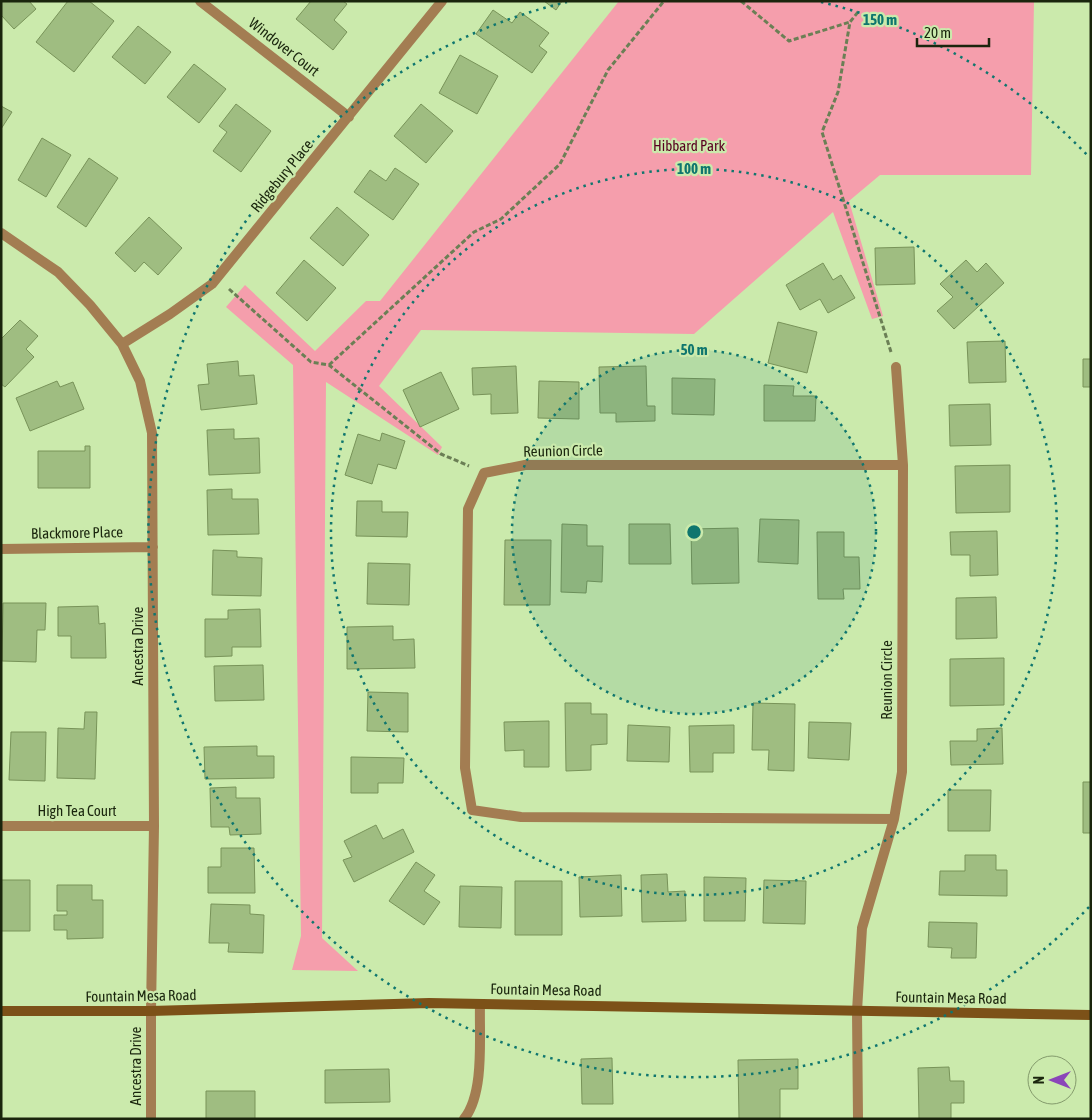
<svg xmlns="http://www.w3.org/2000/svg" width="1092" height="1120" viewBox="0 0 1092 1120" font-family="'Asap Condensed',sans-serif">
	<rect width="100%" height="100%" fill="#cbeaac"/>
	<path fill="#f59eac" d="M619 1H1034L1031 175H880L849 201 883 316 872 319 833 212 694 334 421 330 379 386 442 447 438 455 326 382 322 938 358 971 292 970 301 936 293 365 226 307 245 285 315 351 366 301H380Z"/>
	<path fill="#9fbd81" stroke="#789359" d="M1 1H29L36 9 14 29 1 15Z
		M68 1H89L114 21 74 72 36 42Z
		M311 1H343L347 4 334 20 347 32 333 50 296 19Z
		M544 1H562L556 10Z
		M493 10 512 23 520 12 549 33 539 46 547 52 532 73 476 34Z
		M138 26 171 52 145 84 112 57Z
		M460 55 498 76 477 114 439 93Z
		M194 64 226 89 199 123 167 97Z
		M236 104 271 131 241 172 213 151 227 132 219 126Z
		M421 104 453 131 426 163 394 136Z
		M1 106 12 112 1 129Z
		M42 138 71 155 46 197 18 180Z
		M89 158 118 178 86 227 57 207Z
		M395 168 419 184 393 220 354 192 370 170 386 181Z
		M337 207 369 235 343 266 310 238Z
		M149 217 182 248 158 275 144 262 135 272 115 253Z
		M914 247 915 284 876 285 875 248Z
		M304 260 336 288 307 321 276 293Z
		M966 260 977 272 986 263 1004 283 954 329 937 311 953 297 940 284Z
		M823 263 833 280 841 275 855 298 828 313 820 299 800 310 786 285Z
		M20 320 38 336 26 349 34 357 5 387 1 384V339Z
		M778 322 817 332 807 373 768 363Z
		M1005 341 1006 382 969 383 967 342Z
		M1083 359H1091V387H1083Z
		M238 361 239 376 254 375 257 404 201 410 198 385 209 384 207 364Z
		M516 366 518 413 491 414V394L473 395 472 368Z
		M646 366 647 406H655V421L616 422V413H600L599 367Z
		M441 372 459 409 420 427 403 390Z
		M672 378 715 379 714 415 672 414Z
		M57 381 60 387 73 382 84 409 30 431 16 398Z
		M539 381 579 382V419L538 418Z
		M764 385 794 386 793 396H816L815 421H764Z
		M990 404 991 445 950 446 949 405Z
		M234 429V439L259 438 260 473 209 475 207 430Z
		M382 433 405 441 396 469 378 464 372 484 345 475 358 434 380 441Z
		M85 446H90V488H38V451H85Z
		M1010 465V512L956 513 955 466Z
		M232 489V499H258L259 534 208 535 207 490Z
		M357 501H382V512H408L407 537 356 536Z
		M760 519 799 520 798 564 758 562Z
		M562 524 587 525V546H603L602 582 587 581 586 593 561 592Z
		M629 524H670L671 564H629Z
		M738 528 739 583 692 584 691 529Z
		M997 531 998 575 970 576V555H951L950 532Z
		M817 532H844V557H859L860 589H843L844 599H818Z
		M505 540H551L550 605H504Z
		M213 550 237 551V557L262 558 261 596 212 595Z
		M368 563 410 564 409 605 367 604Z
		M996 597 997 638 956 639V598Z
		M3 603H46L45 630H37L36 662 2 661Z
		M98 606 99 624 105 623 106 658H71V636H58V607Z
		M260 609 261 647H232V656L205 657V619H228V610Z
		M393 626V640L414 639 415 668 347 669V627Z
		M1004 658V705L950 706V659Z
		M263 665 264 700 215 701 214 666Z
		M368 692 408 693V732L367 731Z
		M565 703H591V714H607V744L591 745V770L566 771Z
		M753 703 795 704 794 771 768 770 769 750H752Z
		M85 712H97L95 779 57 778 58 728 84 729Z
		M549 721V767H524V750L505 751 504 722Z
		M809 722 851 723 849 760 808 758Z
		M628 725 670 727 669 762 627 761Z
		M734 725V753H713V772H690L689 726Z
		M1002 728 1003 764 951 765 950 741H977V729Z
		M11 732H46L45 781 9 780Z
		M257 746V756H274V778L205 779 204 747Z
		M351 757 404 758 403 783H378V793H351Z
		M1083 782H1091V833H1083Z
		M236 787V798H260L261 834 230 835 229 827H211L210 788Z
		M948 790H991L990 831H948Z
		M376 825 383 839 403 829 414 852 354 882 343 860 352 857 344 841Z
		M221 848H254L255 893H208V867H221Z
		M965 855H996V870H1007V896L939 895 940 871H965Z
		M416 862 435 875 424 891 440 902 424 925 389 901Z
		M667 874 668 892 685 891 686 921 642 922 641 875Z
		M621 875 622 916 580 917 579 877Z
		M704 877 746 878 745 921H704Z
		M1 880H30V931H1Z
		M764 880 806 881 805 924 763 923Z
		M515 881H562V935H515Z
		M57 885H92V900H103V938L67 939V930H54V915H67V911H57Z
		M460 886 502 887 501 928 459 927Z
		M211 904 250 905V914L264 915 263 953 228 952 229 943H209Z
		M929 922 977 923 976 958H951L952 948 928 947Z
		M612 1058 613 1104H582L581 1059Z
		M798 1059V1089H780V1119H739L738 1060Z
		M949 1067 950 1081H964V1103H951V1119H919L918 1068Z
		M389 1069 390 1102 325 1103V1070Z
		M206 1091H255V1119H206Z"/>
	<g fill="none" stroke-linecap="round" stroke-linejoin="round">
		<path stroke="#6b7f55" stroke-width="3" stroke-dasharray="5 2.5" stroke-linecap="butt" d="M741 1 789 41 850 22
			M858 12 850 22 838 92 822 132 891 352
			M229 289 311 362 329 365 441 454 469 466
			M329 365 474 232 501 219 560 164 608 70 664 1"/>
		<path stroke="#a37d52" stroke-width="10" d="M464 1119C485 1093 479 1036 480 1004"/>
		<path stroke="#a37d52" stroke-width="10" d="M200 1 349 117
			M1 233 58 272 90 305 122 344 140 381 152 433 154 826 151 1011V1119
			M122 344 170 314 212 284 442 1
			M1 549 153 547
			M894 819 521 817 472 810 465 768 468 509 484 473 525 465H903
			M1 826H154
			M858 1119 857 1011 862 928 894 819 902 772 903 465 896 367"/>
		<path stroke="#7c5118" stroke-width="10" d="M1 1011H151L429 1003 1091 1015"/>
	</g>
	<circle cx="694" cy="532" r="182" fill="#0f766e" fill-opacity=".12"/>
	<g fill="none" stroke="#0f766e" stroke-width="2.5" stroke-dasharray="2.5 5">
		<circle cx="694" cy="532" r="182"/>
		<circle cx="694" cy="532" r="363"/>
		<path d="M1089 907A545 545 0 1 1 567 2M821 2A545 545 0 0 1 1089 157"/>
	</g>
	<g text-anchor="middle" stroke-width="4.5" stroke-linejoin="round" paint-order="stroke">
		<g font-size="15" fill="#1a250d" stroke="#cbeaac">
			<text transform="translate(284 47) rotate(38)" y="5">Windover Court</text>
			<text transform="translate(282 176) rotate(-51)" y="5">Ridgebury Place</text>
			<text transform="translate(563 451) rotate(-1)" y="5">Reunion Circle</text>
			<text transform="translate(77 533) rotate(-1)" y="5">Blackmore Place</text>
			<text transform="translate(138 646) rotate(-90)" y="5">Ancestra Drive</text>
			<text transform="translate(887 680) rotate(-90)" y="5">Reunion Circle</text>
			<text x="77" y="816">High Tea Court</text>
			<text transform="translate(546 990) rotate(1)" y="5">Fountain Mesa Road</text>
			<text transform="translate(141 996) rotate(-1)" y="5">Fountain Mesa Road</text>
			<text transform="translate(951 998) rotate(1)" y="5">Fountain Mesa Road</text>
			<text transform="translate(136 1066) rotate(-90)" y="5">Ancestra Drive</text>
		</g>
		<g font-size="15" fill="#590020" stroke="#cbeaac">
			<text x="689" y="151">Hibbard Park</text>
		</g>
	</g>
	<circle cx="694" cy="532" r="8" fill="#0f766e" stroke="#cbeaac" stroke-width="2.5"/>
	<g font-size="15" text-anchor="middle" font-weight="bold" fill="#0f766e" stroke="#cbeaac" stroke-width="4.5" stroke-linejoin="round" paint-order="stroke">
		<text x="880" y="25">150 m</text>
		<text x="694" y="174">100 m</text>
		<text x="694" y="355">50 m</text>
	</g>
	<rect width="1092" height="1120" fill="none" stroke="#1a250d" stroke-width="5"/>
	<g transform="translate(1052 1080) rotate(270)"><circle r="24" fill="#cbeaac" stroke="#849b6c"/>
	<path d="M0-4L9 19L0 12L-9 19Z" fill="#8b45b9"/>
	<text y="-8" font-size="14" font-weight="bold" text-anchor="middle" fill="#1a250d">N</text>
	</g>
	<path d="M917 38v8h72v-8" fill="none" stroke="#1a250d" stroke-width="2.5"/>
	<text x="924" y="38" font-size="15" fill="#1a250d" stroke="#cbeaac" stroke-width="4" paint-order="stroke">20 m</text>
</svg>
